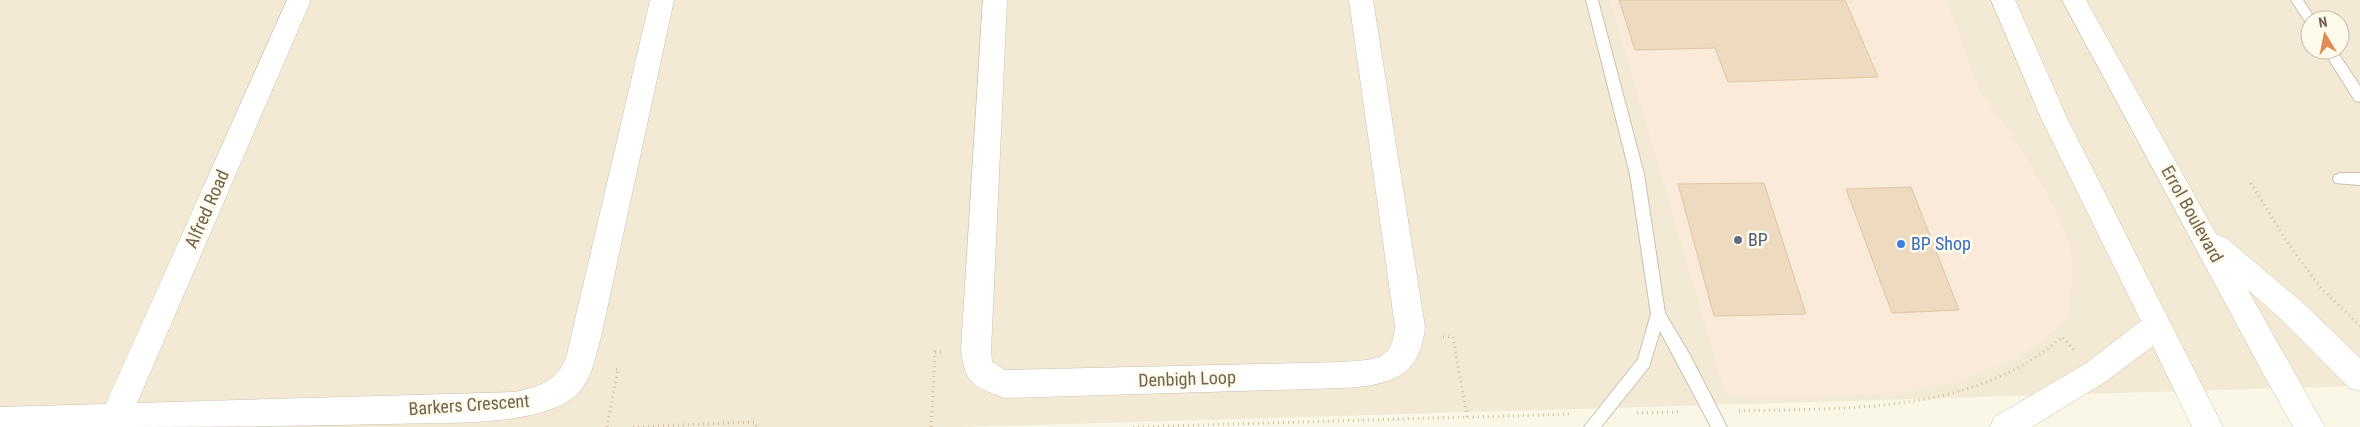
<svg xmlns="http://www.w3.org/2000/svg" width="2360" height="427" viewBox="0 0 2360 427" font-family="'Roboto Condensed',sans-serif">
	<rect width="100%" height="100%" fill="#fbf7e6"/>
	<path fill="#f2ead5" fill-rule="evenodd" d="M0 0H2360V386L962 427H0ZM2310 20H2340V50H2310Z"/>
	<path fill="#faeada" d="M1610 0H1947L1979 90 2022 150 2052 203 2071 245 2072 279 2068 319 2021 357 1960 381 1889 395 1738 396 1724 390Z"/>
	<path fill="#eedbbf" stroke="#e0c5a1" d="M1619 0H1845L1878 77 1728 82 1715 48 1635 50Z
		M1764 183 1806 314 1714 316 1678 184Z
		M1911 187 1959 310 1892 313 1846 189Z"/>
	<g fill="none" stroke-linecap="round" stroke-linejoin="round">
		<g stroke="#ccc0ad" stroke-width="2">
			<path id="lane" d="M1586 0H1598L1644 174 1665 313 1690 355 1727 427H1711L1660 331 1649 367 1601 427H1584L1638 359 1651 314 1630 174Z
				M2291 0H2303L2316 20H2310V25L2306 23Z
				M2323 50H2336L2360 86V102L2355 101Z
				M2340 173H2360V185L2335 183 2333 179 2335 175Z"/>
		</g>
		<g stroke="#ccc0ad" stroke-width="1">
			<path id="street" d="M287 0H311L137 403 515 392C539 387 560 380 567 354L650 0H674L601 337C594 361 591 388 567 402 522 427 442 422 389 424 259 427 130 427 0 427V407L106 404Z
				M983 0H1007L991 350 992 362 1005 370 1343 362C1373 359 1392 363 1395 327L1349 0H1373L1425 327C1420 379 1388 385 1343 388L1004 398C973 386 965 384 961 350Z"/>
		</g>
		<g stroke="#cec1aa" stroke-width="1">
			<path id="secondary" d="M1991 0H2015L2067 118 2223 427H2192L2153 346 2105 382 2032 427H1990L1994 417 2085 364 2141 321 2041 118Z
				M2062 0H2086L2216 234 2226 238 2302 302 2360 358V391L2349 388 2282 320 2248 290 2325 427H2293L2264 375Z"/>
		</g>
		<path stroke="#d3bfa2" stroke-width="3" stroke-dasharray="1 4" stroke-linecap="butt" d="M2251 183 2287 242 2320 287 2360 326
			M1443 337H1453L1467 417
			M1739 411C1848 408 1975 414 2062 337L2074 350
			M1637 413 1681 412
			M607 427 618 369 612 370
			M633 427 754 422 757 427
			M931 427 935 352H942
			M1133 427 1571 414"/>
		<use href="#lane" fill="#fff" fill-rule="evenodd"/>
		<use href="#street" fill="#fff" fill-rule="evenodd"/>
		<use href="#secondary" fill="#fff" fill-rule="evenodd"/>
	</g>
	<circle fill="#5c6f8a" stroke="#fefaec" stroke-width="2" cx="1738" cy="240" r="5"/>
	<circle fill="#3f7fe0" stroke="#fefaec" stroke-width="2" cx="1901" cy="244" r="5"/>
	<g text-anchor="middle" stroke-width="5" stroke-linejoin="round" paint-order="stroke">
		<g font-size="18" fill="#72614c" stroke="#fefaec">
			<text transform="translate(207 209) rotate(-66)" y="6">Alfred Road</text>
			<text transform="translate(2192 214) rotate(61)" y="6">Errol Boulevard</text>
			<text transform="translate(1187 379) rotate(-2)" y="6">Denbigh Loop</text>
			<text transform="translate(469 405) rotate(-4)" y="6">Barkers Crescent</text>
		</g>
		<g font-size="18" fill="#4e5e75" stroke="#fefaec" text-anchor="start">
			<text x="1748" y="246">BP</text>
		</g>
		<g font-size="18" fill="#366cbe" stroke="#fefaec" text-anchor="start">
			<text x="1911" y="250">BP Shop</text>
		</g>
	</g>
	<g transform="translate(2325 35) rotate(350)"><circle r="24" fill="#fefaec" stroke="#c6bdac"/>
	<path d="M0-4L9 19L0 12L-9 19Z" fill="#dd8c53"/>
	<text y="-8" font-size="14" font-weight="bold" text-anchor="middle" fill="#72614c">N</text>
	</g>
</svg>
